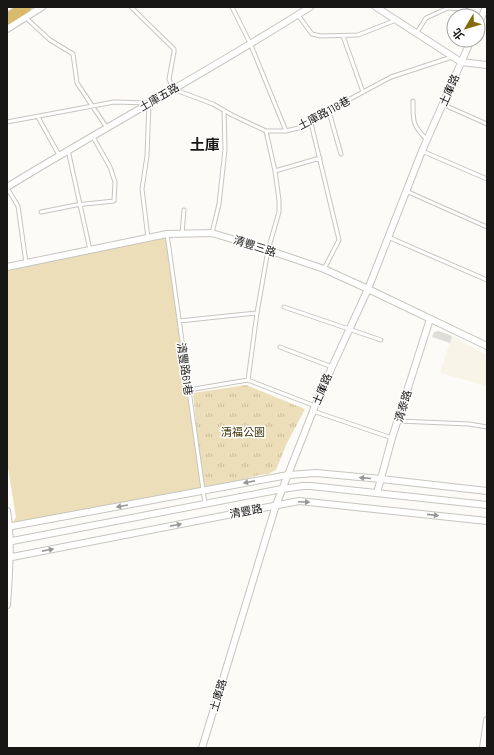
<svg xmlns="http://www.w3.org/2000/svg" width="494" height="755" viewBox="0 0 494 755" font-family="Barlow,'Noto Sans TC',sans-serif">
	<defs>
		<pattern id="park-tufts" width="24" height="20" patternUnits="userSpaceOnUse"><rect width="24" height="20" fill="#ebdeb8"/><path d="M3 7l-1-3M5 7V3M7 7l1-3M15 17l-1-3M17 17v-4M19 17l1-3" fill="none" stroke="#c9be9d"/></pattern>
	</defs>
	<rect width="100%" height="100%" fill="#fdfbf7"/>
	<path fill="#f8f4e7" d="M452 336 487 355V386L440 373Z"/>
	<path fill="#ebdeb8" d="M167 234 203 491 21 521 10 527 16 517 7 462V269Z"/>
	<path fill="url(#park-tufts)" d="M246 385 305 409 287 443 276 470 268 474 259 475 203 491 193 393Z"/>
	<path fill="#deddd8" d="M439 331 452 336 450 343 432 337 434 332Z"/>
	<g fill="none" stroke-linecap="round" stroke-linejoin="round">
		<g stroke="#c6c5c0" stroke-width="5">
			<path id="lane" d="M131 7 174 49V52L169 79 173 89 213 104 232 115 266 131H286L298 128 311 123 337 106 391 77 452 57
				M232 7 250 43 286 131
				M464 7V9L477 16
				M298 15 312 34 320 36 358 35 396 20
				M25 17 50 40 73 54 77 83 107 128
				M416 34 426 18 448 8 464 9
				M343 36 363 92
				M413 101C413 121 412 125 427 140
				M442 104 487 124
				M329 112 341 154
				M38 117 59 155
				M7 122 114 102 149 103 147 156 142 189 148 238
				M311 123 339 240 324 269
				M68 150 90 250
				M422 151 487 179
				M275 171 320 158
				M7 188 18 206 26 263
				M406 191 487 227
				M41 212 76 205 114 201 115 182 110 167 93 137
				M212 233 219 204 225 150 224 110
				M167 234 205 504
				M182 234 184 210
				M388 237 487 280
				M284 307 381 340
				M179 321 257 313
				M280 347 332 367
				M248 380 257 313 268 250 279 212V200L275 171 266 131
				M188 390 248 380 315 406
				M313 411 392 438
				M398 421 469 424 487 427"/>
		</g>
		<g stroke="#c6c5c0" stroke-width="8">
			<path id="street" d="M376 7 461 62 487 65
				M478 25 486 7
				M7 29 42 7
				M7 187C107 126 211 70 310 7
				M7 267 167 234 212 233 268 250 324 269 368 289 487 346
				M377 493 392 438 430 319
				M7 511C12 542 9 574 7 605
				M7 527 288 475 316 473 381 479 487 491
				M7 542 282 489 303 486H311L487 505
				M7 558 299 501 487 521
				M202 748 276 505 315 406 332 367 368 289 422 151 471 40
				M483 748 487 720"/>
		</g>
		<g stroke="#d5d5d5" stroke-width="13">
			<path id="highway" d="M7 19 26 7"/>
		</g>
		<use href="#lane" stroke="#fff" stroke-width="3"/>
		<use href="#street" stroke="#fff" stroke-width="6"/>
		<use href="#highway" stroke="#d8bc6b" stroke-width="11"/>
	</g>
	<defs><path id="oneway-solid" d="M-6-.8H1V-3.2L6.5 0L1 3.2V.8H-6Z"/></defs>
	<g fill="#979796">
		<use href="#oneway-solid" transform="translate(365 478) rotate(-175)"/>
		<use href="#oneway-solid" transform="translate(249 482) rotate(169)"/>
		<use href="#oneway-solid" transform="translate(304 502) rotate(3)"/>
		<use href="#oneway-solid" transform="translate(122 506) rotate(170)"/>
		<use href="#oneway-solid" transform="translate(433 515) rotate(6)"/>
		<use href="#oneway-solid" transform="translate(176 525) rotate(-11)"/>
		<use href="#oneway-solid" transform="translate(48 550) rotate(-11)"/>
	</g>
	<g text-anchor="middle" stroke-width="3" stroke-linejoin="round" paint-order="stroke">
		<g font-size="11" fill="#181715" stroke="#fff">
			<text transform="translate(449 90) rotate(-66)" y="4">土庫路</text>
			<text transform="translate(159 97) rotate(-30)" y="4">土庫五路</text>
			<text transform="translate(324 113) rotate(-28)" y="4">土庫路118巷</text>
			<text transform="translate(255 246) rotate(18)" y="4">清豐三路</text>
			<text transform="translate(185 369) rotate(82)" y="4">清豐路61巷</text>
			<text transform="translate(322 389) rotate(-67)" y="4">土庫路</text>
			<text transform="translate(403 406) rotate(-73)" y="4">清泰路</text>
			<text transform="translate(246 511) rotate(-11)" y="4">清豐路</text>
			<text transform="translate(218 695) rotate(-73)" y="4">土庫路</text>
		</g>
		<g font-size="11" fill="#413407" stroke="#fff">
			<text x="243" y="436">清福公園</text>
		</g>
		<g font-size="15" font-weight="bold" fill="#181715" stroke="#fff">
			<text x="205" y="150">土庫</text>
		</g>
	</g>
	<rect width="494" height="755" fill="none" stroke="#181715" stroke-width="16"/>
	<g transform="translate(466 28) rotate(232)"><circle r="19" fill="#ffffff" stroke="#a3a2a1"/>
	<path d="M0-3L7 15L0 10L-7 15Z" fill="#866a06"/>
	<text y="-6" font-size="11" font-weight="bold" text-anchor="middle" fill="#181715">北</text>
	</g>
</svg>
